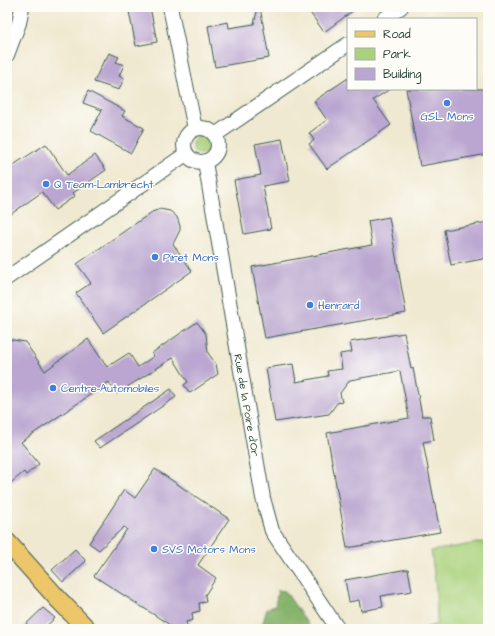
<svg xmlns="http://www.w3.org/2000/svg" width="495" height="636" viewBox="0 0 495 636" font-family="'Architects Daughter',sans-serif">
	<rect width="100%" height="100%" fill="#fdfcf7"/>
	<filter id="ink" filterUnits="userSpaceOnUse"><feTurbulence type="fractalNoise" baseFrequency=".025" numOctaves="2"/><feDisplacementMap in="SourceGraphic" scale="8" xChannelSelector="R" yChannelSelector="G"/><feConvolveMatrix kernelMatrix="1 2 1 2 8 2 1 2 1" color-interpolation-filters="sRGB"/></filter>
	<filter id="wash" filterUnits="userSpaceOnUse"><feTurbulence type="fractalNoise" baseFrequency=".012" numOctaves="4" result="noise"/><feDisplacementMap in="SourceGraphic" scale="16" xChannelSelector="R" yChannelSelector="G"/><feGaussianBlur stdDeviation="0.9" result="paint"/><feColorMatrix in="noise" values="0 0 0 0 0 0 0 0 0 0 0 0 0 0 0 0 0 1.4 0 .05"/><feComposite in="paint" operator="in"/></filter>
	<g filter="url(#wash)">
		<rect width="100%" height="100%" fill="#f0e9d1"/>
		<path fill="#aad27d" stroke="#648858" d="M192 145a9 9 0 1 1 18 0a9 9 0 1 1-18 0Z
			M483 542 488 550V629H422L437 624 436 589 431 551Z"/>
		<path fill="#87b46c" stroke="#537850" d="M7 7H14L12 22 7 35Z
			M278 590 285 591 311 629H261L267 609 275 606Z"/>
		<g id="blocks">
			<path fill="#baa6d0" d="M128 7H150L157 42 136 46Z
				M258 7H260L269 58 215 67 208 26 228 22 229 28 254 24Z
				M306 7H358L324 32Z
				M109 53 119 57 116 62 124 65 119 76 124 78 119 90 94 82 104 60 105 61Z
				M348 78V89H390L373 100 391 125 327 169 309 144 314 140 309 133 327 120 314 101Z
				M406 89H483L488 116V154L420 166Z
				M88 91 125 111 122 116 144 128 131 153 91 131 102 110 83 103Z
				M282 139 290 181 263 186 271 229 244 234 234 180 261 175 255 144Z
				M46 144 67 175 95 155 106 170 73 193 75 196 55 210 42 192 7 217V169Z
				M160 209 170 211 177 217 180 226V230L173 244 192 271 103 333 76 293 91 283 77 264 152 212Z
				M389 217 406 313 265 338 252 267 372 245 368 221Z
				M488 222V258L451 265 444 230Z
				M197 322 206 334 208 353 216 364 218 374 190 393 184 385 188 382 173 358 116 394 109 382 21 442 39 464 26 475 24 472 7 486V339L25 342 45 371 88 339 107 367 129 353 138 367 154 356 152 353Z
				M404 333 411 369 413 368 422 416H430L434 440 423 442 440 532 347 548 327 433 409 418 400 371 350 380 340 393 342 402 337 403 329 414 275 422 266 368 293 364 296 382 328 376 327 371 342 369 340 354 352 352 350 342Z
				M171 389 176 397 100 448 94 441Z
				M155 469 229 519 198 565 216 578 205 595 206 602 199 603 200 611 192 613 193 620 186 622 188 629H171L170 625 94 576 127 529 124 527 99 550 89 543 124 490 135 498Z
				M75 549 86 561 63 582 52 570Z
				M408 569 412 591 381 596 383 607 361 611 359 600 349 602 345 580Z
				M43 608 55 618 43 629H21Z"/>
		</g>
	</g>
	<g filter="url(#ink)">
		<use href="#blocks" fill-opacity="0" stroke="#3e574c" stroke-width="1"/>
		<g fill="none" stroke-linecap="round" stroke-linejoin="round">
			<g stroke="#3e574c" stroke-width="16">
				<path id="minor" d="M170 7 195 129
					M384 19 401 7
					M7 55 19 23 22 7
					M184 145a17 17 0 1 1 34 0a17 17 0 1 1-34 0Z
					M215 135 348 44
					M205 162 263 498 272 531 338 629
					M7 278 186 154"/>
			</g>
			<g stroke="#3e574c" stroke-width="20">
				<path id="major" d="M7 542 58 599 87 629"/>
			</g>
			<use href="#minor" stroke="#fff" stroke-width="14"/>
			<use href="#major" stroke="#ecc669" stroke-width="18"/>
		</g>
	</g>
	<g fill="#3f7fe0" stroke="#fdfcf7" stroke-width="1.5">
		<circle cx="447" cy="103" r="4"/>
		<circle cx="46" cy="184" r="4"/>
		<circle cx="155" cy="257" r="4"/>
		<circle cx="310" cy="305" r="4"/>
		<circle cx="53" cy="388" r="4"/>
		<circle cx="154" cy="549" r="4"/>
	</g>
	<g text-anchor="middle" stroke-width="3" stroke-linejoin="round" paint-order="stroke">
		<g font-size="11" fill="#366cbe" stroke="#fdfcf7" text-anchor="start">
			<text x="447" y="120" text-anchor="middle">GSL Mons</text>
			<text x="54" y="188">Q Team-Lambrecht</text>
			<text x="163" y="261">Piret Mons</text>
			<text x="318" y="309">Henrard</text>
			<text x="61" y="392">Centre-Automobiles</text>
			<text x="162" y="553">SVS Motors Mons</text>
		</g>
		<g font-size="11" fill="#1f3d34" stroke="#fdfcf7">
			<text transform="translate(247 405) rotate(80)" y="4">Rue de la Poire d'Or</text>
		</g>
	</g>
	<rect width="495" height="636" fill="none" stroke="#fdfcf7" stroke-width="24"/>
	<rect x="347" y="18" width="130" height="72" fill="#fdfcf7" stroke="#a4b0a9"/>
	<rect x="355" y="31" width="20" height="6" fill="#ecc669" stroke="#a4b0a9"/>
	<text x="383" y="38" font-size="12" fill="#1f3d34">Road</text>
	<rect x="355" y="48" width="20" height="12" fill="#aad27d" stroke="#a4b0a9"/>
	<text x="383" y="58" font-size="12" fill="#1f3d34">Park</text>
	<rect x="355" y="68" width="20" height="12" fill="#baa6d0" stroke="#a4b0a9"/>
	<text x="383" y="78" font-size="12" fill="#1f3d34">Building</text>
</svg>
